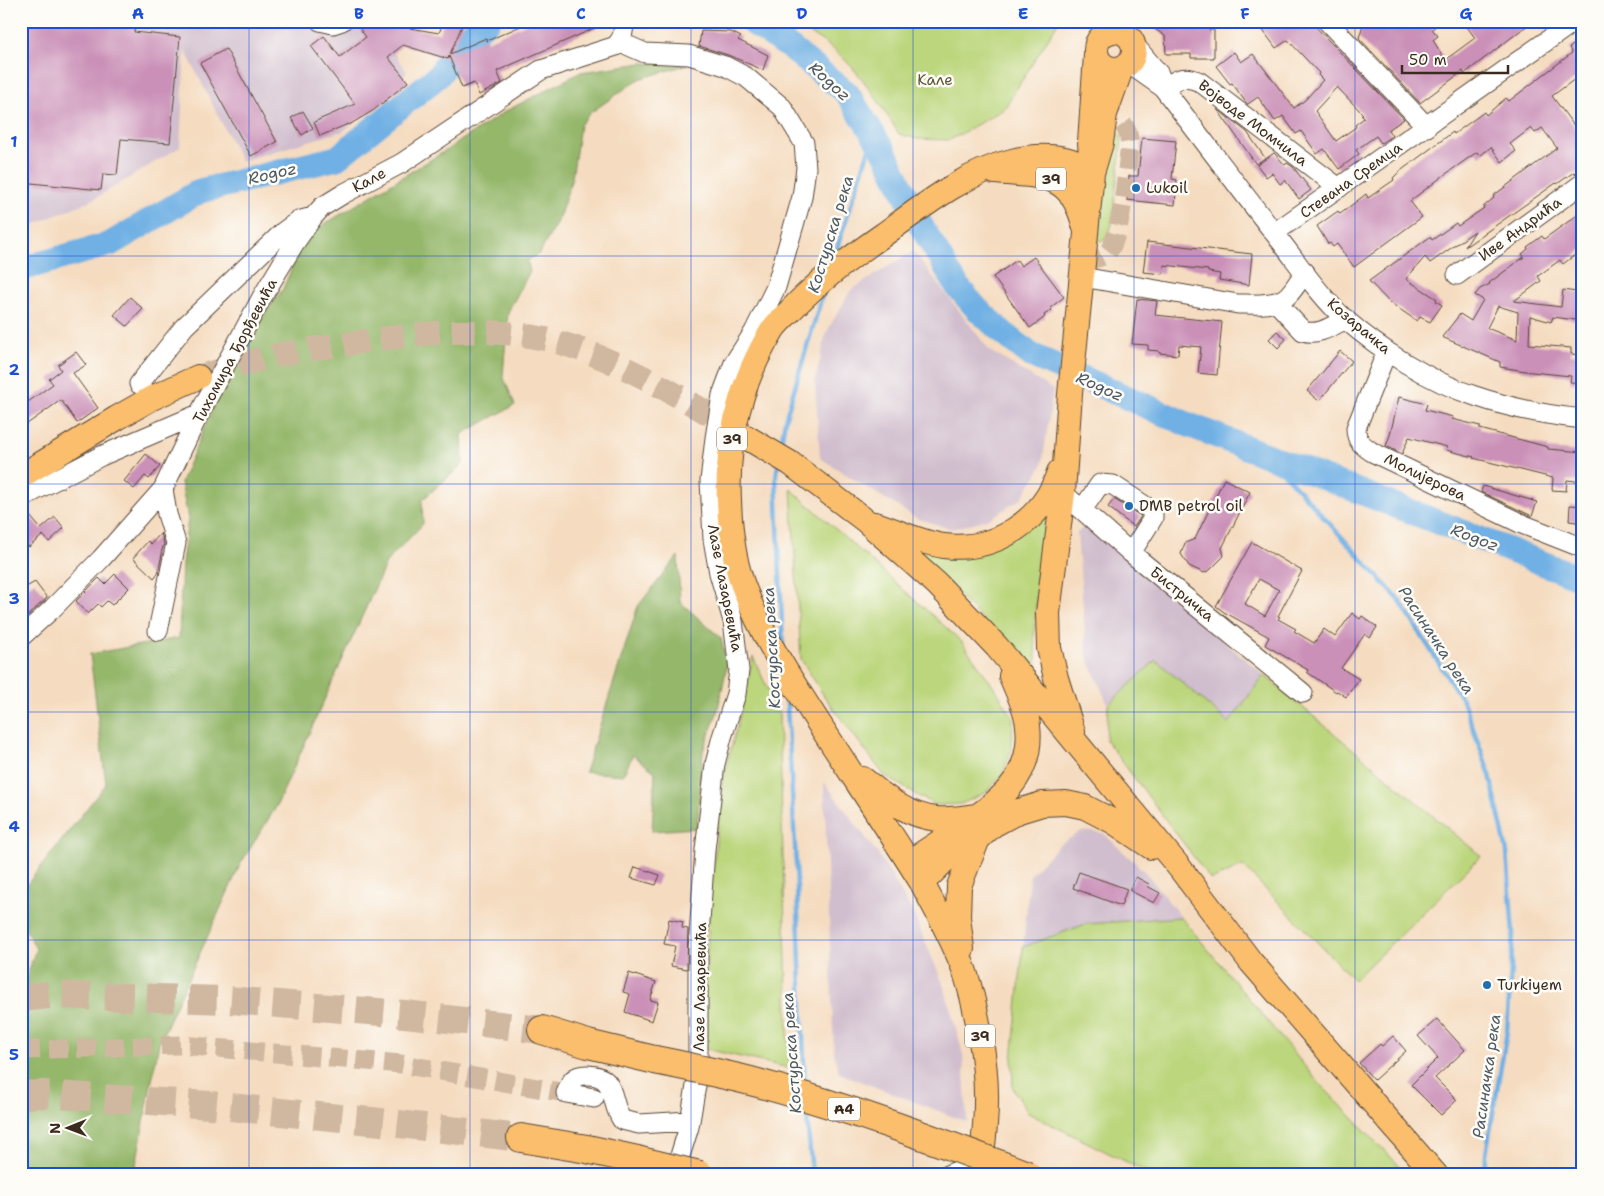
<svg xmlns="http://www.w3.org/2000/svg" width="1604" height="1196" viewBox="0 0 1604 1196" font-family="'Shantell Sans',sans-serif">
	<rect width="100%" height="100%" fill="#fdfcf7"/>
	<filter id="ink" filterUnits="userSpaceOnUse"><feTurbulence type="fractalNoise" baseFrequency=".02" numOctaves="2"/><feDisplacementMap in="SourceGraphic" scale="10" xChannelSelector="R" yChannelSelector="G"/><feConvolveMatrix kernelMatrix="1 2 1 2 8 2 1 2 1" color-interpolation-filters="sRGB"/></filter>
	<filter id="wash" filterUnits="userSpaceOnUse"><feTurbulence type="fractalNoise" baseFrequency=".0096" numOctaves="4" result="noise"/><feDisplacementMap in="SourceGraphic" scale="20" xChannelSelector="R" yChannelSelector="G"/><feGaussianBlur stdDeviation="1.12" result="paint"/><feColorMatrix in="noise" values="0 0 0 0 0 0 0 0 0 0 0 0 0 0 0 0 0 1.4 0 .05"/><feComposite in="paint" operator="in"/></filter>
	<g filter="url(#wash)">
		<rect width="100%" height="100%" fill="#f5dcc0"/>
		<path fill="#d0bdcd" d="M21 21H284L317 24 323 21H373L407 72 376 106 343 131 241 161 185 50 180 147 94 199 28 227 21 228Z
			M913 251 990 351 1053 390 1042 466 1022 498 991 518 952 529 916 518 820 458 815 382 826 333 851 290Z
			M1085 525 1264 675 1229 723 1156 660 1108 705 1087 656 1077 533Z
			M824 782 879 855 913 913 944 986 963 1053 967 1122 839 1073 834 1053Z
			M1082 831 1103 833 1119 848 1146 873 1181 917 1086 924 1023 947 1030 875 1060 844Z"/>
		<path fill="#bbd67b" stroke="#7b804c" d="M791 21H1059L1004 109 950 140 917 139 899 134C880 103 861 72 833 49 820 38 804 31 791 21Z
			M1112 129 1118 132 1122 139 1112 224 1109 233 1105 240 1098 241Z
			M791 489 961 641 994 687 1013 717 1012 749 1002 775 985 793 961 804 936 805 918 796 884 775 824 696 801 659Z
			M1050 501 1039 563 1034 635 1038 677 912 547 945 554Z
			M753 657 779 713 789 1068 702 1048 710 897 723 777 737 727Z
			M1156 660 1229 723 1264 675 1481 856 1354 980 1243 866 1211 880 1106 740 1108 705Z
			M1181 917 1318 1082 1408 1175H1153L1028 1113 1013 1088 1012 1060 1023 947 1086 924Z"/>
		<path fill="#94b76b" stroke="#687044" d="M642 63 686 65 639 79 590 113 580 125 572 178 559 218 540 253 527 261 530 271 508 312 503 376 515 405 462 434 463 464 422 500 423 524 387 561 276 807 241 863 159 1043 134 1175H21V994L36 949 21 920V892L106 784 90 654 179 638 182 563 188 519 181 482 216 401 243 344 283 289 305 236 445 151 506 111 581 72Z
			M678 556 680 602 721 638 727 666 717 713 703 751 697 828 652 831 655 772 633 755 623 775 585 772 638 606Z"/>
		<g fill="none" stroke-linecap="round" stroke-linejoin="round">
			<path stroke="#70b0e4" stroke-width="4.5" d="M833 260 874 134
				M780 450 785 420 823 293
				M1269 457 1399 600 1463 701 1490 775 1507 852 1513 934 1507 1031 1486 1154 1485 1175
				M778 465 776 477 783 647
				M786 689 796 863 805 1086
				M806 1106 812 1175"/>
			<path stroke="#70b0e4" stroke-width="25" d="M750 21 788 46 847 93 884 151 920 224 957 286 977 309 1002 332 1031 355 1189 425 1583 579
				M21 269 110 244 200 191 337 158 438 76 466 38 488 21"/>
		</g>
		<g id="blocks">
			<path fill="#ca90b8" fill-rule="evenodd" d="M21 21H136L134 32 180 37 170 143 121 139 117 175 103 174 101 190 21 182Z
				M354 21H397L392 25 439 33 444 21H464L450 54 486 38 487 41 532 21H611L497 71 502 83 479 95 474 83 462 88 449 56 448 59 403 45 388 57 408 82 374 110 349 125 348 124 320 136 314 122 355 104 311 46 324 36 340 57 366 37Z
				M1192 21H1208L1209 30H1214V58H1191V54H1166L1165 36 1148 24Z
				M1256 21H1310L1404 119 1388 130 1392 136 1381 143 1376 136 1356 150 1359 154 1339 169 1324 149 1317 154 1301 131 1296 134 1283 116 1275 121 1258 97 1248 104H1247L1232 83 1230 84 1216 66 1234 52 1241 62 1253 54 1294 108 1305 100 1323 80 1318 75 1319 73 1288 40 1276 48ZM1337 87 1363 114 1361 115 1364 118 1355 125 1356 127 1336 141 1315 111Z
				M1364 21H1442L1432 29 1438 36 1433 40 1445 60 1475 38 1463 21H1533L1464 74 1463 71 1420 103 1359 38Z
				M701 31 731 32 741 37 738 40 768 55 763 70 728 55 699 46Z
				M1583 38V73L1552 96 1583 138V169L1576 174 1574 172 1557 184 1556 183 1465 247 1475 231 1430 263 1425 257 1406 279 1437 299 1436 301 1442 305 1430 322 1420 317 1417 321 1389 302 1369 281 1430 237 1432 240 1456 223 1458 226 1484 208 1483 207 1494 198 1493 196 1557 148 1542 128 1535 133 1531 128 1510 144 1516 151 1502 162 1491 147 1480 156 1477 152 1443 176 1410 201 1422 217 1354 267 1337 244 1333 247 1330 243 1328 244 1317 226 1338 211 1340 214 1366 194 1368 198 1394 180 1393 178 1399 172 1453 132 1454 134 1484 112 1486 115 1506 98 1509 101 1572 53 1569 48Z
				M226 49 277 142 251 156 200 63Z
				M1217 109 1247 132 1265 158 1256 164Z
				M303 111 313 128 302 135 291 118Z
				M1142 138 1176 141 1172 179 1177 180 1175 205 1127 200 1129 176H1138Z
				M1274 153 1285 165 1287 163 1293 167 1311 190 1299 199 1285 180 1280 184 1272 173 1266 177 1257 165Z
				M1583 211V249L1563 264 1560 260 1538 276 1541 281 1514 301 1561 307 1563 290 1583 293V321L1553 317 1551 322 1530 316 1529 344 1571 348V354L1583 355V383L1570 382 1571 376 1532 372 1500 367V362L1442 337 1460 314 1471 321 1483 300 1475 295 1480 289 1490 284 1489 283 1524 257 1522 254 1528 249 1527 247 1542 236 1544 239ZM1498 306 1518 312 1517 340 1487 328Z
				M1147 242 1252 254 1249 285 1219 280 1220 274 1208 272V270L1164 265 1163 274 1143 272Z
				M1034 257 1064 297 1050 308 1052 310 1044 315 1045 317 1030 328 993 277 1017 260 1021 266Z
				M130 297 143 309 127 326 114 315Z
				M1137 299 1157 301 1155 315 1222 322 1217 375 1198 373 1201 347 1179 345 1178 355 1159 353V351L1148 350V345L1132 344Z
				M1277 331 1286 339 1278 348 1269 339Z
				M1340 351 1352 361 1319 401 1307 391Z
				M76 352 86 365 73 373 98 408 77 423 61 400 27 424 21 414V407L53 384 49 379 61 370 58 365Z
				M1399 397 1427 404 1425 410 1453 417 1452 419 1480 426V429L1548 447V449L1583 452V482L1567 480 1566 491 1552 490 1553 478 1473 458 1474 457 1446 450 1447 447 1409 437 1402 454 1386 446 1390 435Z
				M146 454 160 466 149 479 145 476 134 489 124 481Z
				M1224 479 1250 492 1222 548 1224 556 1210 570 1204 573 1189 566 1181 554 1185 543 1195 539Z
				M1483 486 1537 502 1532 516 1481 492Z
				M1114 499 1141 516 1134 527 1108 507Z
				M1570 505 1583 506V523L1569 521Z
				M21 509H24L41 529 55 517 64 528 49 542 43 535 29 547 21 537Z
				M161 533 164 544 161 553 162 554 158 573 154 578 133 558 148 541 151 544Z
				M1252 542 1302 571 1278 616 1280 617 1278 619 1296 629 1294 631 1314 643 1324 629 1335 637 1352 613 1360 619 1362 616 1377 627 1370 638 1365 634 1341 668 1359 679 1346 697 1337 691 1336 692 1307 672 1308 670 1265 645 1269 637 1224 612 1216 606ZM1259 579 1279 590 1265 616 1245 604Z
				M115 574 129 588 112 605 107 601 101 607 98 604 88 614 76 601 99 578 105 584Z
				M35 582 47 598 26 617 21 611V590Z
				M635 867 660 875 656 885 631 878Z
				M1079 872 1127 889 1121 906 1073 888Z
				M1136 877 1149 884 1147 886 1160 893 1154 903 1129 890Z
				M669 919 683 922 682 928 688 929 687 969 671 966 675 946 664 944Z
				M629 973 656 982 650 1000 658 1002 652 1021 625 1012 630 994 623 992Z
				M1437 1019 1465 1050 1435 1078 1457 1100 1441 1115 1411 1085 1438 1058 1418 1036Z
				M1393 1036 1406 1051 1374 1080 1359 1063 1380 1044 1382 1046Z"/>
		</g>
	</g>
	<g filter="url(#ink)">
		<use href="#blocks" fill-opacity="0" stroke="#574536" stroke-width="1"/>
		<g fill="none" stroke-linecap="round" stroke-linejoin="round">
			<path stroke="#d0b8a0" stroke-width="19" stroke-dasharray="19 9" stroke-linecap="butt" d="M1083 260C1093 259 1101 259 1108 252 1122 236 1127 167 1130 143 1126 119 1116 114 1093 115
				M21 1050 181 1045 401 1064 566 1093"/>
			<path stroke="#d0b8a0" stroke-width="24" stroke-dasharray="24 12" stroke-linecap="butt" d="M204 375C227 369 249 362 273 356 294 350 318 349 340 345 411 334 486 323 557 342 621 360 680 397 736 430"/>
			<path stroke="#d0b8a0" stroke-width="28" stroke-dasharray="28 14" stroke-linecap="butt" d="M21 998 50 995 229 1000 405 1014 542 1030
				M21 1095 42 1094 210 1105 381 1122 521 1138"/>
			<g stroke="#574536" stroke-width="21">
				<path id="minor" d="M320 21 333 24 342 21
					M1327 21 1427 127
					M620 42 645 53 689 55 725 66 746 77 782 107 804 143 806 168 802 197 776 287 754 332 734 363 722 395 715 438 710 481 713 539 719 573 733 621 739 670 736 694 722 737 715 764 705 850 698 950V1074L689 1127 674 1175
					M1132 42 1159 74 1164 89C1204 141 1242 192 1282 243 1302 269 1321 297 1345 319 1380 350 1431 382 1475 396 1510 408 1546 415 1583 419
					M1127 66 1135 68 1162 87
					M1164 89C1176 78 1185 75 1200 82L1339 188
					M1274 233 1575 21
					M1457 275 1583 183
					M1082 277 1238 304C1252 304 1274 306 1285 298 1293 292 1299 280 1305 272
					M1276 302 1303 331C1318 336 1332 326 1346 319
					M1387 351 1356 428C1356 441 1362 445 1372 452L1522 524 1583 548
					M139 384 184 327 283 232 298 221 313 217 322 207 343 194 402 163 541 70 616 46 622 37 625 21
					M1063 493 1131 553 1303 693
					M21 498 101 456 199 414
					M1082 510 1100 484 1113 485 1153 511V518L1131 553
					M158 631 176 543 167 514 163 489
					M21 637 51 610 101 559 163 489 199 414 262 297 294 244 313 217
					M594 1098 566 1093C571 1081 573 1075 587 1075 618 1075 609 1102 622 1120L639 1124 690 1121
					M947 1175 981 1161"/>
			</g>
			<g stroke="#574536" stroke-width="26">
				<path id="major" d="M1096 50a19 19 0 1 1 38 0a19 19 0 1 1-38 0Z
					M995 172C1044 177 1071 171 1085 228
					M1049 178 1079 179 1092 173 1101 143 1105 114 1121 69
					M746 437 790 463 866 521 937 584 997 647 1179 867 1251 962 1436 1175
					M21 476 117 418 152 398 198 377
					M875 524C898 531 920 543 944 546 995 552 1043 521 1059 472
					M1073 732 1056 678 1049 648 1048 613 1063 493 1070 394 1092 173 1090 142 1096 55
					M863 779C885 797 907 816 937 819 950 820 963 818 975 816
					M909 862C926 851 943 840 960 828 997 803 1034 778 1028 726 1027 709 1017 692 1011 676
					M922 883 944 861 978 839
					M962 949 958 917 959 886 978 839 993 825 1019 811 1042 804 1066 803 1085 807 1114 822 1151 847
					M980 1175C982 1151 986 1127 986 1103 987 1064 977 1009 965 972 954 941 937 912 922 883 886 825 848 769 811 711 787 673 762 635 746 593 734 565 730 531 729 500 726 440 741 380 773 329 778 322 784 317 790 311 817 282 850 258 883 235 922 207 964 173 1012 161 1039 154 1071 154 1092 173"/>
			</g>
			<g stroke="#574536" stroke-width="30">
				<path id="highway" d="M542 1030 588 1044 655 1060
					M521 1138 587 1149 637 1160"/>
			</g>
			<use href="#minor" stroke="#fff" stroke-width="19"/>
			<use href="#major" stroke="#fabe6d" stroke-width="24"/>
			<use href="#highway" stroke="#fabe6d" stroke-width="28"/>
			<g stroke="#574536" stroke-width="30" stroke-linecap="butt">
				<path id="highway-bridge" d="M655 1060C689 1067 724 1074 758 1083 850 1108 939 1141 1027 1175
					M637 1160 700 1175"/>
			</g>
			<use href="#highway-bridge" stroke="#fabe6d" stroke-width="28"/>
		</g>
	</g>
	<path fill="none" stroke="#1d4ed8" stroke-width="1" stroke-opacity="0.55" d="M249 21V1175M470 21V1175M691 21V1175M913 21V1175M1134 21V1175M1355 21V1175M21 256H1583M21 484H1583M21 712H1583M21 940H1583"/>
	<g fill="#1f6fb2" stroke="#fdfcf7" stroke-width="2">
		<circle cx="1136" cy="188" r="5"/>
		<circle cx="1129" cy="506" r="5"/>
		<circle cx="1487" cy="985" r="5"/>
	</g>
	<g text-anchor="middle" stroke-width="5" stroke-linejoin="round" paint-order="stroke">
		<g fill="#fdfcf7" stroke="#75695f" stroke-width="1">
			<rect x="1036" y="167.5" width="30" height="23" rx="4"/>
			<rect x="717" y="427.5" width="30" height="23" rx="4"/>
			<rect x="965" y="1024.5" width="30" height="23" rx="4"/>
			<rect x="828" y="1097.5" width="32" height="23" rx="4"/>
		</g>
		<g font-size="14" font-weight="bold" fill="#3b2a1e">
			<text x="1051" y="184">39</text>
			<text x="732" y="444">39</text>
			<text x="980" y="1041">39</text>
			<text x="844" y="1114">A4</text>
		</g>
		<g font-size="15" fill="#5b5535" stroke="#fdfcf7">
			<text x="935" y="85">Кале</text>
		</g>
		<g font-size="15" fill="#3b2a1e" stroke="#fdfcf7">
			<text transform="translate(1253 123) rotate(37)" y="5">Војводе Момчила</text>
			<text transform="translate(369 180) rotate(-28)" y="5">Кале</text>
			<text transform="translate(1351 180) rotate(-35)" y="5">Стевана Сремца</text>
			<text transform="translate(1520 229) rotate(-36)" y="5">Иве Андрића</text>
			<text transform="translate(1359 326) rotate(40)" y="5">Козарачка</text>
			<text transform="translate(235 351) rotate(-62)" y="5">Тихомира Ђорђевића</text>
			<text transform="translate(1425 477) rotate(26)" y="5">Молијерова</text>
			<text transform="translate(725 588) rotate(79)" y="5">Лазе Лазаревића</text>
			<text transform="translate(1182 594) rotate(39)" y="5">Бистричка</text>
			<text transform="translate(700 987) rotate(-89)" y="5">Лазе Лазаревића</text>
		</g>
		<g font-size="15" fill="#3b2a1e" stroke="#fdfcf7" text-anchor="start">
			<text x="1146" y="193">Lukoil</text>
			<text x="1139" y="511">DMB petrol oil</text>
			<text x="1497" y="990">Turkiyem</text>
		</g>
		<g font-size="16" font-style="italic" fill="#4e5963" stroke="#fdfcf7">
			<text transform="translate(830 81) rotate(42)" y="6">Rogoz</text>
			<text transform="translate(272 173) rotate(-13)" y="6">Rogoz</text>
			<text transform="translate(830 234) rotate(-73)" y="6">Костурска река</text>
			<text transform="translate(1100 386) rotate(24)" y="6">Rogoz</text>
			<text transform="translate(1475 537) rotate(21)" y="6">Rogoz</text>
			<text transform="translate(1437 640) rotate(57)" y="6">Расиначка река</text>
			<text transform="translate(771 648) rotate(-93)" y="6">Костурска река</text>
			<text transform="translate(791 1053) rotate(-94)" y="6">Костурска река</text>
			<text transform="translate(1486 1076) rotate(-82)" y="6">Расиначка река</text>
		</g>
	</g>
	<rect width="1604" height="1196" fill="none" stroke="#fdfcf7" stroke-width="55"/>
	<g transform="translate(68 1128) rotate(269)" stroke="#fdfcf7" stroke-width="4" paint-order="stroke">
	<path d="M0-4L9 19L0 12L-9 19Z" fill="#3b2a1e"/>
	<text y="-8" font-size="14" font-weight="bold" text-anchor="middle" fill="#3b2a1e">N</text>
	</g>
	<path d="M1402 65v8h106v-8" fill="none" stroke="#3b2a1e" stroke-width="2.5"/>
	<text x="1409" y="65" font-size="15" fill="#3b2a1e" stroke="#fdfcf7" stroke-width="4" paint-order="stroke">50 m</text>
	<rect x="28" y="28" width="1548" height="1140" fill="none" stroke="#1d4ed8" stroke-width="2"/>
	<g font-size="16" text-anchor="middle" font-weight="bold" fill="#1d4ed8">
		<text x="138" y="19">A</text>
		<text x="359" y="19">B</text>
		<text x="581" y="19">C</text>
		<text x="802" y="19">D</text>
		<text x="1023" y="19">E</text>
		<text x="1245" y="19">F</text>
		<text x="1466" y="19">G</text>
		<text x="14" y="147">1</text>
		<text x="14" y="375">2</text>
		<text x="14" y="604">3</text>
		<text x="14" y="832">4</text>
		<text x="14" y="1060">5</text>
	</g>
</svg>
